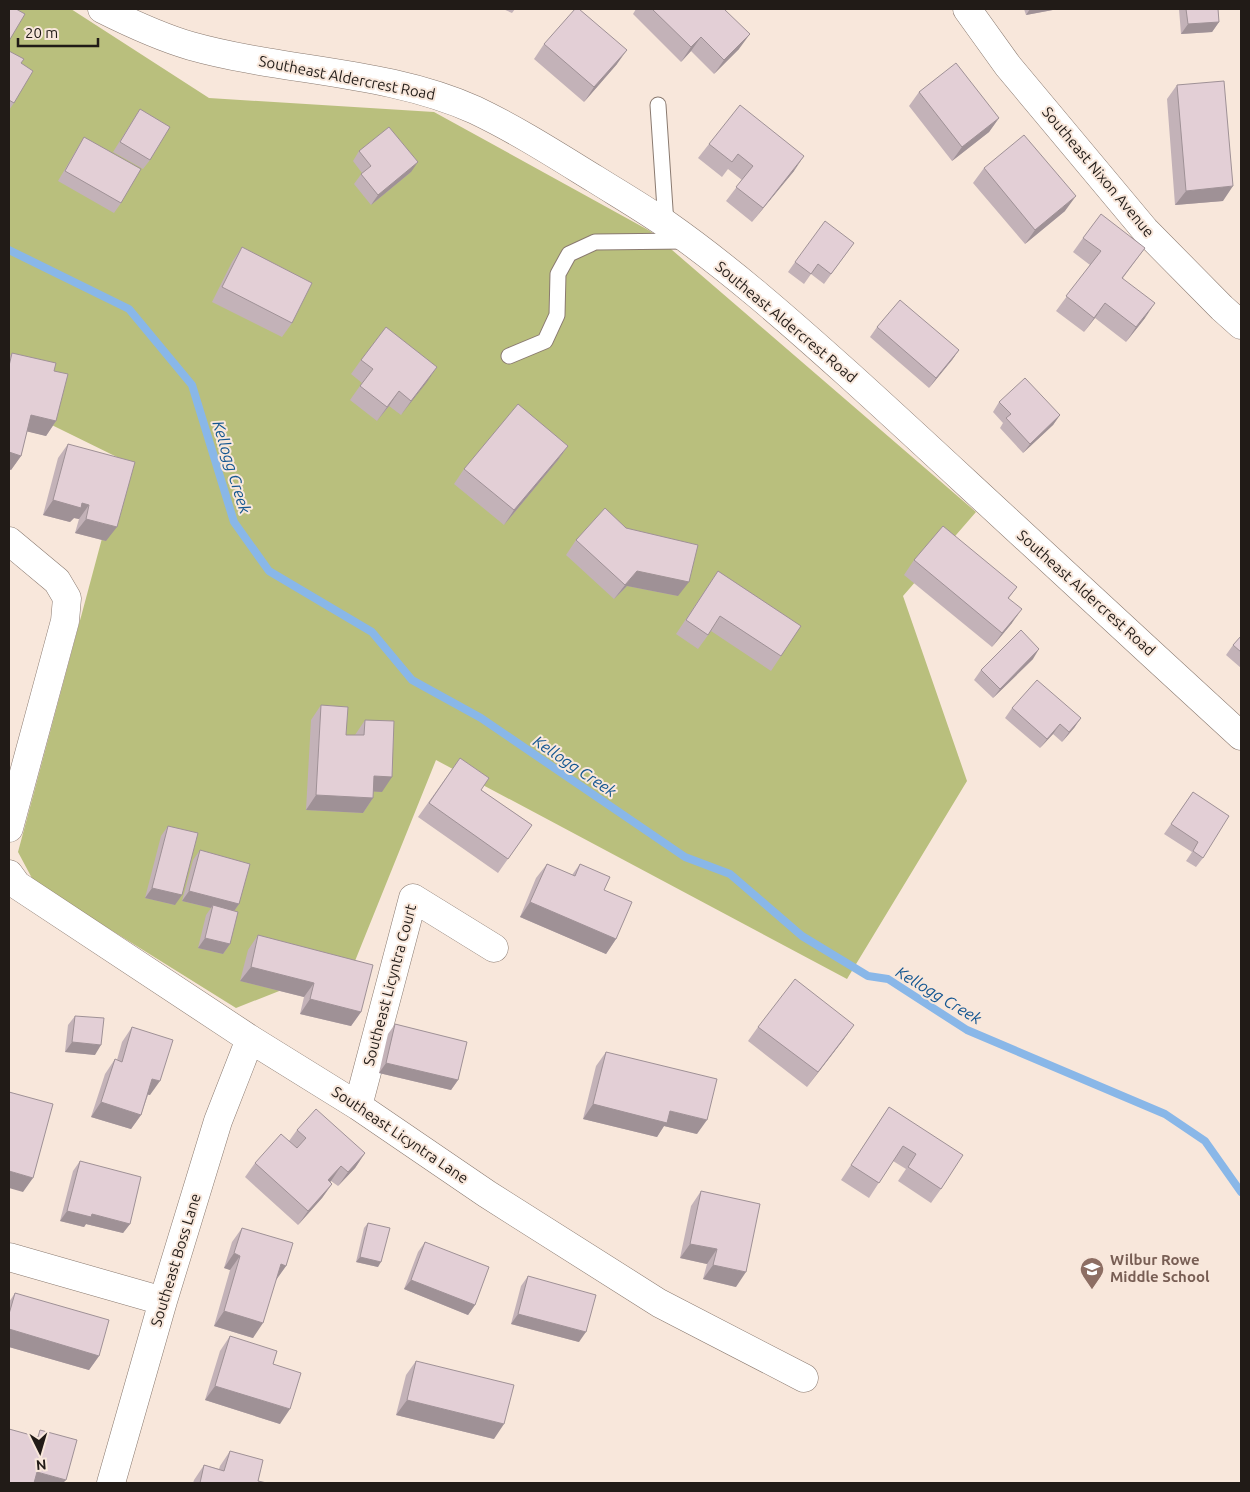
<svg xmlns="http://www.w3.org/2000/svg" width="1250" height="1492" viewBox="0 0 1250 1492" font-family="Ubuntu,sans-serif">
	<rect width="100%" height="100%" fill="#f8e7db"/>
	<path fill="#b9bf7d" d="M9 9H71L209 98 434 112 650 231 976 512 903 596 967 781 847 979 436 760 355 961 236 1008 34 882 18 852 123 460 9 404Z"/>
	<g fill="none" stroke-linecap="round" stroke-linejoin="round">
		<path stroke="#89b7e8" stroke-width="8" d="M9 250 129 309 192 385 234 522 269 571 372 632 412 680 481 718 685 857 730 874 802 936 868 976 888 979 967 1030 1165 1114 1205 1141 1241 1192"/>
		<g stroke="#8a7a70" stroke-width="17">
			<path id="service" d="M658 105 666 224
				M509 356 545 341 557 315 558 274 569 254 595 242 686 241"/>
		</g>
		<g stroke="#8a7a70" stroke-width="29">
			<path id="minor" d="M967 9 1008 66 1145 230 1222 308 1241 325
				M9 541 57 581 67 598 65 621 9 828
				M9 874 17 885 250 1039 358 1106 487 1194 659 1303 804 1378
				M358 1106 413 898 494 948
				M9 1257 163 1301
				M111 1483 163 1301 218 1121 250 1039"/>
		</g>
		<g stroke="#8a7a70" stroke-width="29">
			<path id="tertiary" d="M102 9C130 23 160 37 191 46 284 72 386 70 475 110 517 130 556 155 595 179 619 194 643 208 666 224 730 269 789 321 848 374 889 411 930 449 971 487 1060 570 1151 653 1241 736"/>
		</g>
		<use href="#service" stroke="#fff" stroke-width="15"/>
		<use href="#minor" stroke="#fff" stroke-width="28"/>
		<use href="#tertiary" stroke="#fff" stroke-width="28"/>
	</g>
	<path fill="#c3b2b8" d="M503 9H515L512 13Z
		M636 9H724L739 49 714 74 691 51 681 62 633 14Z
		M1024 9H1058L1026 15Z
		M1179 9H1218L1219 22 1212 32 1181 34Z
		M544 44 617 64 584 102 534 59Z
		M9 51 21 63 14 103 9 110Z
		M1177 85 1223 201 1175 205 1167 99Z
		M919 92 999 118 989 132 952 161 909 106Z
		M140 109 150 160 143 169 113 152Z
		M84 137 121 203 114 213 58 181 78 147Z
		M709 144 794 171 752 222 726 201 742 180 728 169 722 177 698 158Z
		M359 151 411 172 371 205 354 184 362 173 353 161Z
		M984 168 1065 211 1025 244 973 183Z
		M1083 238 1145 248 1123 278 1145 318 1126 342 1095 318 1084 332 1056 311 1090 265 1073 252Z
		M854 243 824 284 811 274 804 284 788 272 795 262Z
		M242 247 292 323 282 337 212 302 232 262Z
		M877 327 959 350 952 360 929 388 870 337Z
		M12 353 54 371 56 421 46 436 27 431 21 456 11 470 9 469V357Z
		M361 360 437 367 401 415 389 406 377 421 350 400 362 383 351 374Z
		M999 402 1060 415 1053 425 1023 453 1000 428 1003 423 993 412Z
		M68 444 106 541 75 533 79 519 74 518 70 522 43 515 58 458Z
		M568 446 558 460 504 525 454 484 464 469Z
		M576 540 678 596 627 586 614 599 566 555Z
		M914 560 1017 587 1009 598 1012 623 992 647 904 575Z
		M718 571 781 656 771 671 711 631 698 649 676 634Z
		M1241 636V668L1226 655 1233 645Z
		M1033 659 993 698 974 680 981 670Z
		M321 705 346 735H355L365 720 382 792 373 791V798L363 813 306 810 311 720Z
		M1012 708 1081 718 1074 728 1062 742 1053 734 1040 748 1005 718Z
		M460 758 481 790 532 825 498 873 418 817Z
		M1193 792 1203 858 1196 867 1186 861 1192 852 1164 834Z
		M168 826 175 905 145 898 161 836Z
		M200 850 239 904 234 911 230 944 223 954 198 948 206 915 211 908 182 901 193 860Z
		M547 864 572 875 580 864 604 890 616 939 606 954 520 917 536 878Z
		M258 935 361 1012 351 1026 300 1014 304 997 240 981 248 950Z
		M75 1016 95 1055 65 1052 68 1025Z
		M395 1024 458 1080 451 1090 379 1073 388 1034Z
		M132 1027 150 1095H148L141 1115 131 1129 91 1117 105 1074 115 1059 117 1060 122 1042Z
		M758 1027 844 1039 807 1087 748 1041Z
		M606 1052 697 1134 664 1126 657 1137 583 1119 596 1066Z
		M889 1107 941 1189 931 1203 898 1181 906 1169 893 1161 869 1198 841 1180Z
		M297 1130 365 1153 355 1168 338 1186 331 1181 330 1182 332 1184 322 1198 298 1225 245 1177 255 1163 289 1141Z
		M80 1161 130 1224 123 1233 86 1224 84 1227 60 1221 73 1171Z
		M701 1191 736 1287 703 1279 707 1264 680 1258 691 1206Z
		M368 1223 378 1267 356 1262 364 1228Z
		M242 1228 286 1266 276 1280 253 1338 214 1326 230 1270 224 1268 232 1242Z
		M425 1242 475 1305 468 1315 404 1289 418 1252Z
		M528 1276 579 1342 511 1324 521 1286Z
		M15 1293 99 1356 89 1370 9 1347V1302Z
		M230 1336 273 1364 280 1424 205 1400 220 1351Z
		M416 1361 494 1439 396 1415 406 1375Z
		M230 1451 258 1481 267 1483H193L194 1480 204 1465 219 1469 220 1466Z"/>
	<path fill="#9f9196" d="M1030 9H1058L1026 15Z
		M1219 22 1212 32 1181 34 1188 24Z
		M750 34 739 49 714 74 724 60Z
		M701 37 691 51 681 62 691 47Z
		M627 50 617 64 584 102 594 87Z
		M999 118 989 132 952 161 962 147Z
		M804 156 794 171 752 222 763 208Z
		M418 162 411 172 371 205 378 195Z
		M1233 186 1223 201 1175 205 1186 191Z
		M1076 196 1065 211 1025 244 1035 230Z
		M1105 303 1095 318 1084 332 1094 318Z
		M1155 303 1145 318 1126 342 1136 327Z
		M959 350 952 360 929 388 936 378Z
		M437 367 427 382 401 415 411 401Z
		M399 391 389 406 377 421 387 407Z
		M31 415 56 421 46 436 21 430Z
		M1060 415 1053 425 1023 453 1030 444Z
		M568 446 558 460 504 525 514 510Z
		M9 452 21 456 11 470 9 469Z
		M53 500 82 503 89 505 79 519 74 518 70 522 43 515Z
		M86 519 117 527 106 541 75 533Z
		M637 571 689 582 678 596 627 586 614 599 625 585Z
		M1022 609 1012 623 992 647 1002 633Z
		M1039 649 1033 659 993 698 1000 689Z
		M1081 718 1074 728 1062 742 1069 732Z
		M1060 724 1053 734 1040 748 1047 739Z
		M374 776 392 777 382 792 364 791Z
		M316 795 373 798 363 813 306 810Z
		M152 888 182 895 175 905 145 898Z
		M189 891 239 904 232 914 213 905 211 908 182 901Z
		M530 902 616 939 606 954 520 917Z
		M205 938 230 944 223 954 198 948Z
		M251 967 314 983 304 997 240 981Z
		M310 999 361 1012 351 1026 300 1014Z
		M854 1025 844 1039 807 1087 818 1072Z
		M72 1042 101 1045 95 1055 65 1052Z
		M386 1063 458 1080 451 1090 379 1073Z
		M152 1079 160 1081 150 1095 142 1093Z
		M101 1102 141 1115 131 1129 91 1117Z
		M593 1104 670 1111 707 1120 697 1134 664 1126 657 1137 583 1119Z
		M365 1153 355 1168 338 1186 348 1172Z
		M341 1166 331 1181 318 1195 328 1180Z
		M9 1171 33 1178 23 1192 9 1188Z
		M332 1184 322 1198 298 1225 308 1211Z
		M67 1211 92 1214 130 1224 123 1233 86 1224 84 1227 60 1221Z
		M690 1244 717 1249 707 1264 680 1258Z
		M234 1253 240 1256 230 1270 224 1268Z
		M360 1257 381 1262 378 1267 356 1262Z
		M281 1264 286 1266 276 1280Z
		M713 1265 746 1272 736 1287 703 1279Z
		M411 1280 475 1305 468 1315 404 1289Z
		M224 1311 263 1323 253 1338 214 1326Z
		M518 1314 586 1332 579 1342 511 1324Z
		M9 1329 99 1356 89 1370 9 1347Z
		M215 1386 290 1409 280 1424 205 1400Z
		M407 1400 504 1424 494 1439 396 1415Z
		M37 1472 66 1480 63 1483H29Z"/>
	<path fill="#e3cfd6" stroke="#9f9196" d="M9 9H16L25 14 9 41Z
		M575 9H579L627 50 594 87 544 44Z
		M652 9H724L750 34 724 60 701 37 691 47Z
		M1186 9H1218L1219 22 1188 24Z
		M9 51 24 59 21 63 33 71 14 103 9 100Z
		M956 63 999 118 962 147 919 92Z
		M1224 81 1233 186 1186 191 1177 85Z
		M740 105 804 156 763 208 736 187 753 166 738 154 732 162 709 144Z
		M140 109 170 127 150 160 120 142Z
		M389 127 418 162 378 195 361 174 371 166 359 151Z
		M1024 135 1076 196 1035 230 984 168Z
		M84 137 141 169 121 203 65 171Z
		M1101 214 1145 248 1122 278 1155 303 1136 327 1105 303 1094 318 1066 296 1101 251 1083 238Z
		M825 221 854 243 831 274 818 264 811 274 795 262Z
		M242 247 312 283 292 323 222 287Z
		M900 300 959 350 936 378 877 327Z
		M386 327 437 367 411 401 399 391 387 407 360 386 373 369 361 360Z
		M12 353 56 363 54 371 68 374 56 421 31 415 21 456 9 452V366Z
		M1025 378 1060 415 1030 444 1006 418 1011 414 999 402Z
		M518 404 568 446 514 510 464 469Z
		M68 444 135 462 117 527 86 519 89 505 82 503 81 508 53 500Z
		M605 508 626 528 698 545 689 582 637 571 625 585 576 540Z
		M943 526 1017 587 1008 598 1022 609 1002 633 914 560Z
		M718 571 801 626 781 656 720 616 708 635 686 620Z
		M1021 630 1039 649 1000 689 981 670Z
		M1241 636V652L1233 645Z
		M1037 680 1081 718 1069 732 1060 724 1047 739 1012 708Z
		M321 705 348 707 346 735H364L365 720 394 721 392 777 374 776 373 798 316 795Z
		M460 758 489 778 481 790 532 825 508 859 429 803Z
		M1193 792 1229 816 1203 858 1193 851 1198 842 1171 824Z
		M168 826 198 833 182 895 152 888Z
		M200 850 250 864 239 904 189 891Z
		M547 864 575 876 580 864 610 877 604 890 632 902 616 939 530 902Z
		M213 905 238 912 230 944 205 938Z
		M258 935 373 965 361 1012 310 999 314 983 251 967Z
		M795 979 854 1025 818 1072 758 1027Z
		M75 1016 104 1018 101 1045 72 1042Z
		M395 1024 467 1042 458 1080 386 1063Z
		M132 1027 173 1040 160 1081 152 1079 141 1115 101 1102 115 1059 122 1062Z
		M606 1052 717 1079 707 1120 670 1111 667 1123 593 1104Z
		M9 1092 53 1104 33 1178 9 1171Z
		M889 1107 963 1155 941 1189 908 1167 916 1154 903 1146 879 1183 851 1165Z
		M316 1109 365 1153 348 1172 341 1166 328 1180 332 1184 308 1211 255 1163 281 1134 297 1148 306 1138 297 1130Z
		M80 1161 141 1177 130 1224 92 1214 91 1217 67 1211Z
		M701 1191 760 1204 746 1272 713 1265 717 1249 690 1244Z
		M368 1223 390 1228 381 1262 360 1257Z
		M242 1228 293 1243 286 1266 281 1264 263 1323 224 1311 240 1256 234 1253Z
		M425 1242 489 1267 475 1305 411 1280Z
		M528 1276 596 1295 586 1332 518 1314Z
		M15 1293 109 1320 99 1356 9 1329V1314Z
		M230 1336 277 1351 273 1364 301 1373 290 1409 215 1386Z
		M416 1361 514 1385 504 1424 407 1400Z
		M9 1429 38 1437 40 1430 77 1440 66 1480 37 1472 34 1483H9Z
		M230 1451 263 1460 258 1481 267 1483H200L204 1465 224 1471Z"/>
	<defs>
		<g id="school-pin" transform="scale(1.25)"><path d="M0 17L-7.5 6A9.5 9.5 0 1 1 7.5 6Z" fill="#8d6e63" stroke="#f8e7db"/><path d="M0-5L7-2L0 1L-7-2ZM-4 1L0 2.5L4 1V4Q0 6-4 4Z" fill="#fff"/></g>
	</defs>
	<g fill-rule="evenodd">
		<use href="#school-pin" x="1092" y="1269"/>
	</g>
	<g text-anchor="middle" stroke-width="4" stroke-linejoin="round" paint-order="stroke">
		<g font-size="15" fill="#211b17" stroke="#f8e7db">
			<text transform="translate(347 78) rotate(11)" y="5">Southeast Aldercrest Road</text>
			<text transform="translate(1098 172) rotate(50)" y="5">Southeast Nixon Avenue</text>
			<text transform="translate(786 322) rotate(40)" y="5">Southeast Aldercrest Road</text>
			<text transform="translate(1086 593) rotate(42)" y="5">Southeast Aldercrest Road</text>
			<text transform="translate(390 985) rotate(-75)" y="5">Southeast Licyntra Court</text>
			<text transform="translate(400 1135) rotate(34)" y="5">Southeast Licyntra Lane</text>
			<text transform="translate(176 1260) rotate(-73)" y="5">Southeast Boss Lane</text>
		</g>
		<g font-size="15" font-weight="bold" fill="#785e54" stroke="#f8e7db" text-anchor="start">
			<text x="1110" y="1265">Wilbur Rowe<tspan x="1110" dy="17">Middle School</tspan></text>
		</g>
		<g font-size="16" font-style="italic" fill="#135691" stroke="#f8e7db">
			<text transform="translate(232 467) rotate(73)" y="6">Kellogg Creek</text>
			<text transform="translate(575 766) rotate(34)" y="6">Kellogg Creek</text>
			<text transform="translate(939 995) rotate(31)" y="6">Kellogg Creek</text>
		</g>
	</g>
	<rect width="1250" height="1492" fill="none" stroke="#211b17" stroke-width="20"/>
	<g transform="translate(40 1452) rotate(175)" stroke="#f8e7db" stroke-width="4" paint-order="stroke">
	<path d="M0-4L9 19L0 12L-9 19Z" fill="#211b17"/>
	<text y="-8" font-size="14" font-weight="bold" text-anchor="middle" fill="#211b17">N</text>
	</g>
	<path d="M18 38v8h80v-8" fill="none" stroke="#211b17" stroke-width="2.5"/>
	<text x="25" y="38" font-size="15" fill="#211b17" stroke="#f8e7db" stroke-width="4" paint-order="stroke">20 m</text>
</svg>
